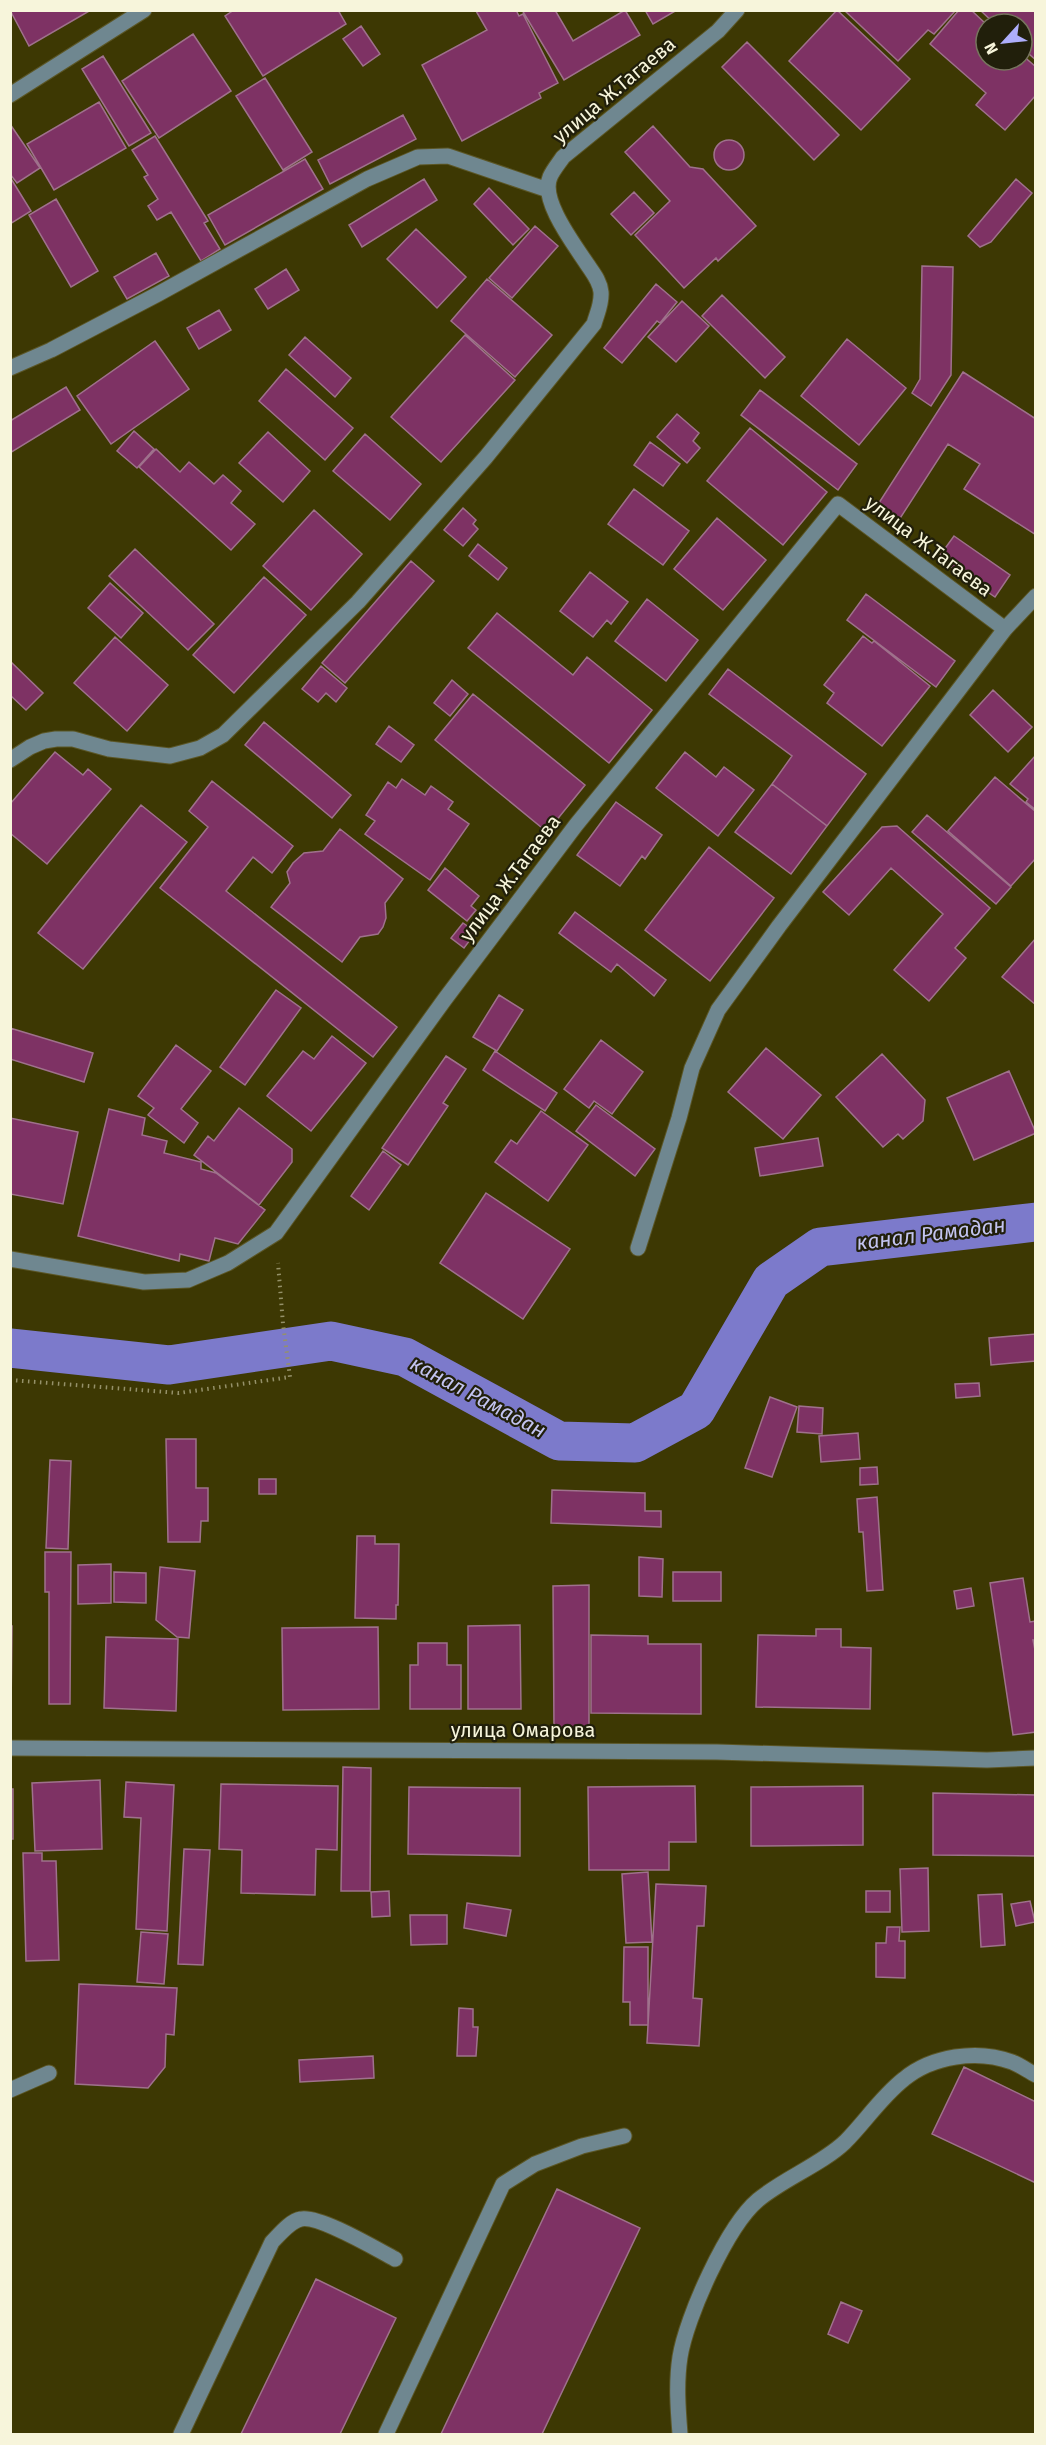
<svg xmlns="http://www.w3.org/2000/svg" width="1046" height="2445" viewBox="0 0 1046 2445" font-family="'Fira Sans',sans-serif">
	<rect width="100%" height="100%" fill="#3d3803"/>
	<g fill="none" stroke-linecap="round" stroke-linejoin="round">
		<path stroke="#7c7acb" stroke-width="39" d="M10 1348 169 1365 331 1341 405 1357 559 1441 635 1443 696 1410 771 1281 820 1247 1036 1222"/>
	</g>
	<path fill="#7e3264" stroke="#9f718c" stroke-width="1.5" d="M10 10H91L29 46Z
		M234 10H338L346 24 263 76 225 16Z
		M516 10 519 16 523 14 558 83 539 93 541 98 462 141 422 65 487 30 476 11Z
		M522 10H555L573 41 625 10 640 35 564 80Z
		M645 10H677L653 24Z
		M837 10 910 79 861 130 789 61Z
		M844 10H956L934 34 928 30 898 61Z
		M959 10H971L986 24V60H1022V55L1036 67V95L1005 130 976 105 986 93 930 44Z
		M980 10H1036V60L1022 48V24H995Z
		M361 26 380 54 363 66 343 39Z
		M193 34 231 91 159 138 122 81Z
		M747 42 839 135 814 160 722 67Z
		M103 56 151 133 129 146 82 69Z
		M265 78 312 152 283 170 236 96Z
		M99 102 126 148 54 190 27 144Z
		M403 115 416 139 330 184 318 160Z
		M10 124 40 168 17 183 10 174Z
		M653 126 690 167 703 169 756 226 718 261 716 258 684 288 635 235 670 201 625 152Z
		M155 136 208 221 204 223 220 249 201 261 171 212 157 220 148 206 158 199 144 177 148 175 132 150Z
		M714 155a15 15 0 1 1 30 0a15 15 0 1 1-30 0Z
		M305 159 323 189 225 245 208 215Z
		M10 177 31 211 10 224Z
		M424 179 437 200 362 247 349 225Z
		M1016 179 1032 193 991 242 980 247 968 236Z
		M489 188 529 229 513 245 474 204Z
		M634 192 654 213 631 235 611 214Z
		M56 199 98 271 71 287 29 215Z
		M535 226 558 246 512 298 489 278Z
		M416 229 466 277 437 308 387 259Z
		M156 253 169 276 127 299 114 277Z
		M922 266 953 267 951 375 931 406 912 393 920 379Z
		M286 269 299 290 268 309 255 289Z
		M487 279 552 335 515 377 451 321Z
		M656 284 677 302 660 323 657 321 622 363 604 348Z
		M722 295 785 357 765 378 702 316Z
		M682 301 709 326 676 362 648 337Z
		M219 310 231 330 199 349 187 328Z
		M465 335 515 380 441 462 391 417Z
		M305 337 351 378 335 397 289 355Z
		M847 339 906 388 859 445 801 396Z
		M155 341 189 389 111 444 77 396Z
		M286 369 353 428 325 460 259 401Z
		M963 372 1036 419V535L964 489 980 464 948 444 897 523 875 509Z
		M66 387 80 410 10 453V421Z
		M760 390 857 464 838 490 741 415Z
		M677 414 699 433 693 441 700 448 687 463 657 437Z
		M750 428 827 492 783 545 707 481Z
		M134 431 154 449 137 468 117 451Z
		M268 432 310 471 283 502 239 463Z
		M365 434 421 484 390 520 333 471Z
		M650 442 680 464 663 486 634 465Z
		M156 449 180 472 189 462 214 484 223 475 241 491 231 503 255 524 231 550 139 467Z
		M634 489 689 531 663 565 608 524Z
		M463 508 476 520 473 524 478 529 463 546 444 530Z
		M314 510 362 554 311 610 263 566Z
		M717 518 766 560 723 610 674 569Z
		M954 536 1010 575 995 597 938 558Z
		M478 544 507 568 498 580 469 556Z
		M135 549 214 624 188 650 109 576Z
		M411 561 434 581 345 683 322 663Z
		M590 572 628 602 611 624 607 620 593 637 560 611Z
		M264 577 306 615 234 693 193 655Z
		M110 583 143 613 121 638 88 608Z
		M866 594 955 661 936 687 847 620Z
		M647 599 698 640 666 681 615 641Z
		M497 613 573 675 587 657 652 710 609 763 468 648Z
		M863 636 872 643 874 641 930 686 882 746 827 703 834 693 824 685Z
		M115 637 168 685 127 731 74 683Z
		M10 661 43 693 26 710 10 695Z
		M321 666 347 688 336 702 326 693 318 702 302 689Z
		M728 669 866 774 827 826 772 784 792 756 709 694Z
		M452 680 468 694 450 716 434 703Z
		M993 690 1032 727 1008 752 970 715Z
		M473 694 585 785 547 832 435 740Z
		M264 722 351 795 332 818 245 745Z
		M389 726 414 745 401 762 376 744Z
		M55 752 83 775 88 769 111 789 47 864 10 833V804Z
		M685 752 716 777 724 767 754 790 718 836 656 788Z
		M1036 755V810L1026 802 1028 799 1010 784Z
		M995 777 1036 812V858L1011 886 948 831Z
		M402 779 425 795 431 786 453 802 448 809 469 824 430 880 365 834 375 821 366 815 388 782 396 788Z
		M212 781 293 846 272 873 253 857 226 891 397 1027 373 1057 160 888 208 827 189 811Z
		M772 784 827 826 791 874 735 832Z
		M616 802 662 835 645 859 642 856 620 886 577 855Z
		M141 805 187 842 83 969 38 933Z
		M927 815 1011 887 996 904 912 832Z
		M897 826 990 908 955 948 966 958 929 1001 894 970 943 914 891 868 849 915 823 892 882 827Z
		M340 829 403 879 385 903 386 918 383 927 378 934 360 937 342 962 271 907 290 883 287 872 293 863 304 853 323 851Z
		M709 847 774 898 710 981 645 930Z
		M445 868 479 896 471 906 476 910 467 921 428 890Z
		M575 912 666 980 654 996 617 964 611 972 559 933Z
		M463 923 476 932 464 948 451 938Z
		M1036 938V1005L1002 977Z
		M276 990 301 1008 245 1085 220 1067Z
		M499 995 523 1010 497 1051 473 1037Z
		M10 1028 93 1053 84 1082 10 1059Z
		M332 1036 366 1063 311 1131 267 1096 303 1051 314 1059Z
		M601 1040 643 1072 612 1114 594 1101 589 1108 564 1089Z
		M176 1045 211 1071 181 1109 198 1123 184 1143 148 1115 154 1108 138 1096Z
		M766 1048 821 1095 783 1139 728 1092Z
		M495 1051 557 1093 545 1111 483 1070Z
		M882 1054 925 1100 923 1121 903 1139 898 1134 883 1147 836 1097Z
		M446 1056 466 1069 443 1103 448 1106 408 1165 382 1148Z
		M1009 1071 1036 1133 974 1160 947 1098Z
		M596 1105 655 1149 635 1176 576 1131Z
		M239 1108 292 1149V1162L259 1205 194 1155 208 1136 214 1141Z
		M109 1109 145 1118 142 1135 167 1141 164 1153 201 1162V1169L216 1173 265 1210 238 1244 215 1238 209 1261 180 1254 179 1261 78 1236Z
		M541 1111 588 1145 548 1201 495 1162 511 1140 517 1144Z
		M10 1118 78 1132 63 1204 10 1194Z
		M818 1138 823 1166 760 1176 755 1148Z
		M383 1151 401 1165 369 1210 351 1196Z
		M486 1193 570 1249 523 1319 440 1263Z
		M1036 1334V1361L991 1365 989 1338Z
		M979 1383 980 1396 956 1398 955 1384Z
		M770 1397 797 1407 772 1477 745 1468Z
		M799 1406 823 1408 822 1434 797 1432Z
		M858 1433 860 1459 821 1462 819 1436Z
		M166 1439H196V1488H208V1521H201L200 1542H168Z
		M50 1460 71 1461 68 1549 46 1548Z
		M877 1467 878 1484 860 1485V1468Z
		M259 1479H276V1494H259Z
		M552 1490 645 1493V1511H661V1527L551 1523Z
		M877 1497 883 1590 867 1591 863 1532H859L857 1499Z
		M357 1536H375V1544H399L398 1605H396V1619L355 1618Z
		M45 1552H71L70 1704H49V1592H45Z
		M639 1557 663 1559 662 1597 639 1596Z
		M111 1564V1603L78 1604V1565Z
		M160 1567 195 1571 189 1638 177 1637 156 1620Z
		M114 1572 146 1573V1603L114 1602Z
		M673 1572H721V1601H673Z
		M1023 1578 1030 1622 1036 1621V1640H1033L1036 1655V1732L1013 1735 990 1583Z
		M589 1585V1729H554L553 1586Z
		M971 1588 974 1606 957 1609 954 1591Z
		M520 1625 521 1709H468V1626Z
		M10 1626H12L11 1710H10Z
		M378 1627 379 1709 283 1710 282 1628Z
		M816 1629H841V1647L871 1648 870 1709 756 1707 758 1635 816 1636Z
		M591 1635 648 1636V1644H701V1714L591 1713Z
		M106 1637 178 1639 176 1711 104 1708Z
		M418 1643H447V1665H461V1709H410V1665H418Z
		M343 1767 371 1768 370 1891H341Z
		M100 1780 102 1849 35 1851 32 1783Z
		M126 1782 174 1785 167 1931 136 1929 141 1818 124 1817Z
		M221 1784 338 1786 337 1850 316 1849 315 1895 241 1893 242 1850 219 1849Z
		M695 1786 696 1842H669V1870H589L588 1787Z
		M863 1786V1845L751 1846V1787Z
		M409 1787 520 1788V1856L408 1854Z
		M10 1789H13V1839H10Z
		M933 1793 1036 1795V1856L933 1855Z
		M184 1849 210 1850 203 1965 178 1964Z
		M23 1853H42V1861H56L59 1960 26 1961Z
		M928 1868 929 1931 902 1932 900 1869Z
		M648 1872 652 1942 626 1943 622 1874Z
		M656 1884 706 1886 704 1926H697L693 1998 702 1999 699 2046 647 2043Z
		M389 1891 390 1916 372 1917 371 1892Z
		M866 1891H890V1912H866Z
		M1002 1894 1005 1945 981 1947 978 1895Z
		M1030 1901 1035 1922 1016 1926 1011 1904Z
		M467 1903 511 1910 506 1936 464 1928Z
		M410 1915H447V1944L411 1945Z
		M887 1927H900L899 1941H905V1978L876 1977V1943H886Z
		M141 1932 168 1934 164 1984 137 1982Z
		M624 1947H648V2025H630V2002H623Z
		M79 1984 177 1988 174 2035 166 2034 165 2067 148 2088 75 2084Z
		M459 2008 473 2009V2027H478L476 2056H457Z
		M373 2056 374 2078 300 2082 299 2060Z
		M964 2067 1036 2102V2183L932 2134Z
		M557 2189 640 2228 542 2434H441Z
		M316 2279 396 2318 340 2434H241Z
		M841 2302 862 2311 848 2343 828 2334Z"/>
	<g fill="none" stroke-linecap="round" stroke-linejoin="round">
		<g stroke="#5b5626" stroke-width="17">
			<path id="minor" d="M10 95 144 10
				M10 368 51 350 158 294 367 179 418 157 448 156 548 190
				M10 760 30 747 44 741 56 739H73L109 749 170 756 200 748 223 735 358 602 486 457 594 324C597 313 602 304 601 292 600 281 593 273 587 264 574 244 540 200 550 177 553 170 559 163 563 157L718 31 737 10
				M638 1248 679 1118 692 1068 718 1010 779 926 1005 629 1036 596
				M10 1259 144 1282 188 1280 228 1263 276 1233 445 999 576 825 838 504 1005 629
				M10 1748 717 1752 987 1760 1036 1758
				M10 2090 49 2073
				M181 2434 272 2242C280 2234 290 2221 301 2219 319 2215 376 2249 395 2259
				M386 2434 503 2184 535 2164 582 2146 624 2136
				M680 2434C678 2409 676 2383 680 2357 686 2318 727 2226 758 2200 783 2179 822 2164 845 2142 865 2122 881 2097 904 2079 932 2056 977 2049 1012 2062 1020 2065 1028 2071 1036 2075"/>
		</g>
		<path stroke="#959169" stroke-width="4" stroke-dasharray="1.5 4.5" stroke-linecap="butt" d="M10 1380 179 1393 290 1377 283 1324 278 1263"/>
		<use href="#minor" stroke="#6f8790" stroke-width="15"/>
	</g>
	<g text-anchor="middle" stroke-width="4.5" stroke-linejoin="round" paint-order="stroke">
		<g font-size="20" fill="#f7f5db" stroke="#211f0b">
			<text transform="translate(614 90) rotate(-40)" y="7">улица Ж.Тагаева</text>
			<text transform="translate(929 546) rotate(37)" y="7">улица Ж.Тагаева</text>
			<text transform="translate(510 878) rotate(-53)" y="7">улица Ж.Тагаева</text>
			<text x="523" y="1737">улица Омарова</text>
		</g>
		<g font-size="21" font-style="italic" fill="#c3c4f0" stroke="#211f0b">
			<text transform="translate(931 1234) rotate(-7)" y="7">канал Рамадан</text>
			<text transform="translate(478 1397) rotate(28)" y="7">канал Рамадан</text>
		</g>
	</g>
	<rect width="1046" height="2445" fill="none" stroke="#f7f5db" stroke-width="24"/>
	<g transform="translate(1004 42) rotate(243)"><circle r="28" fill="#211f0b" stroke="#77755e" stroke-width="1.5"/>
	<path d="M0-4.5L10 22L0 15L-10 22Z" fill="#aeaefb"/>
	<text y="-9" font-size="16" font-weight="bold" text-anchor="middle" fill="#f7f5db">N</text>
	</g>
</svg>
